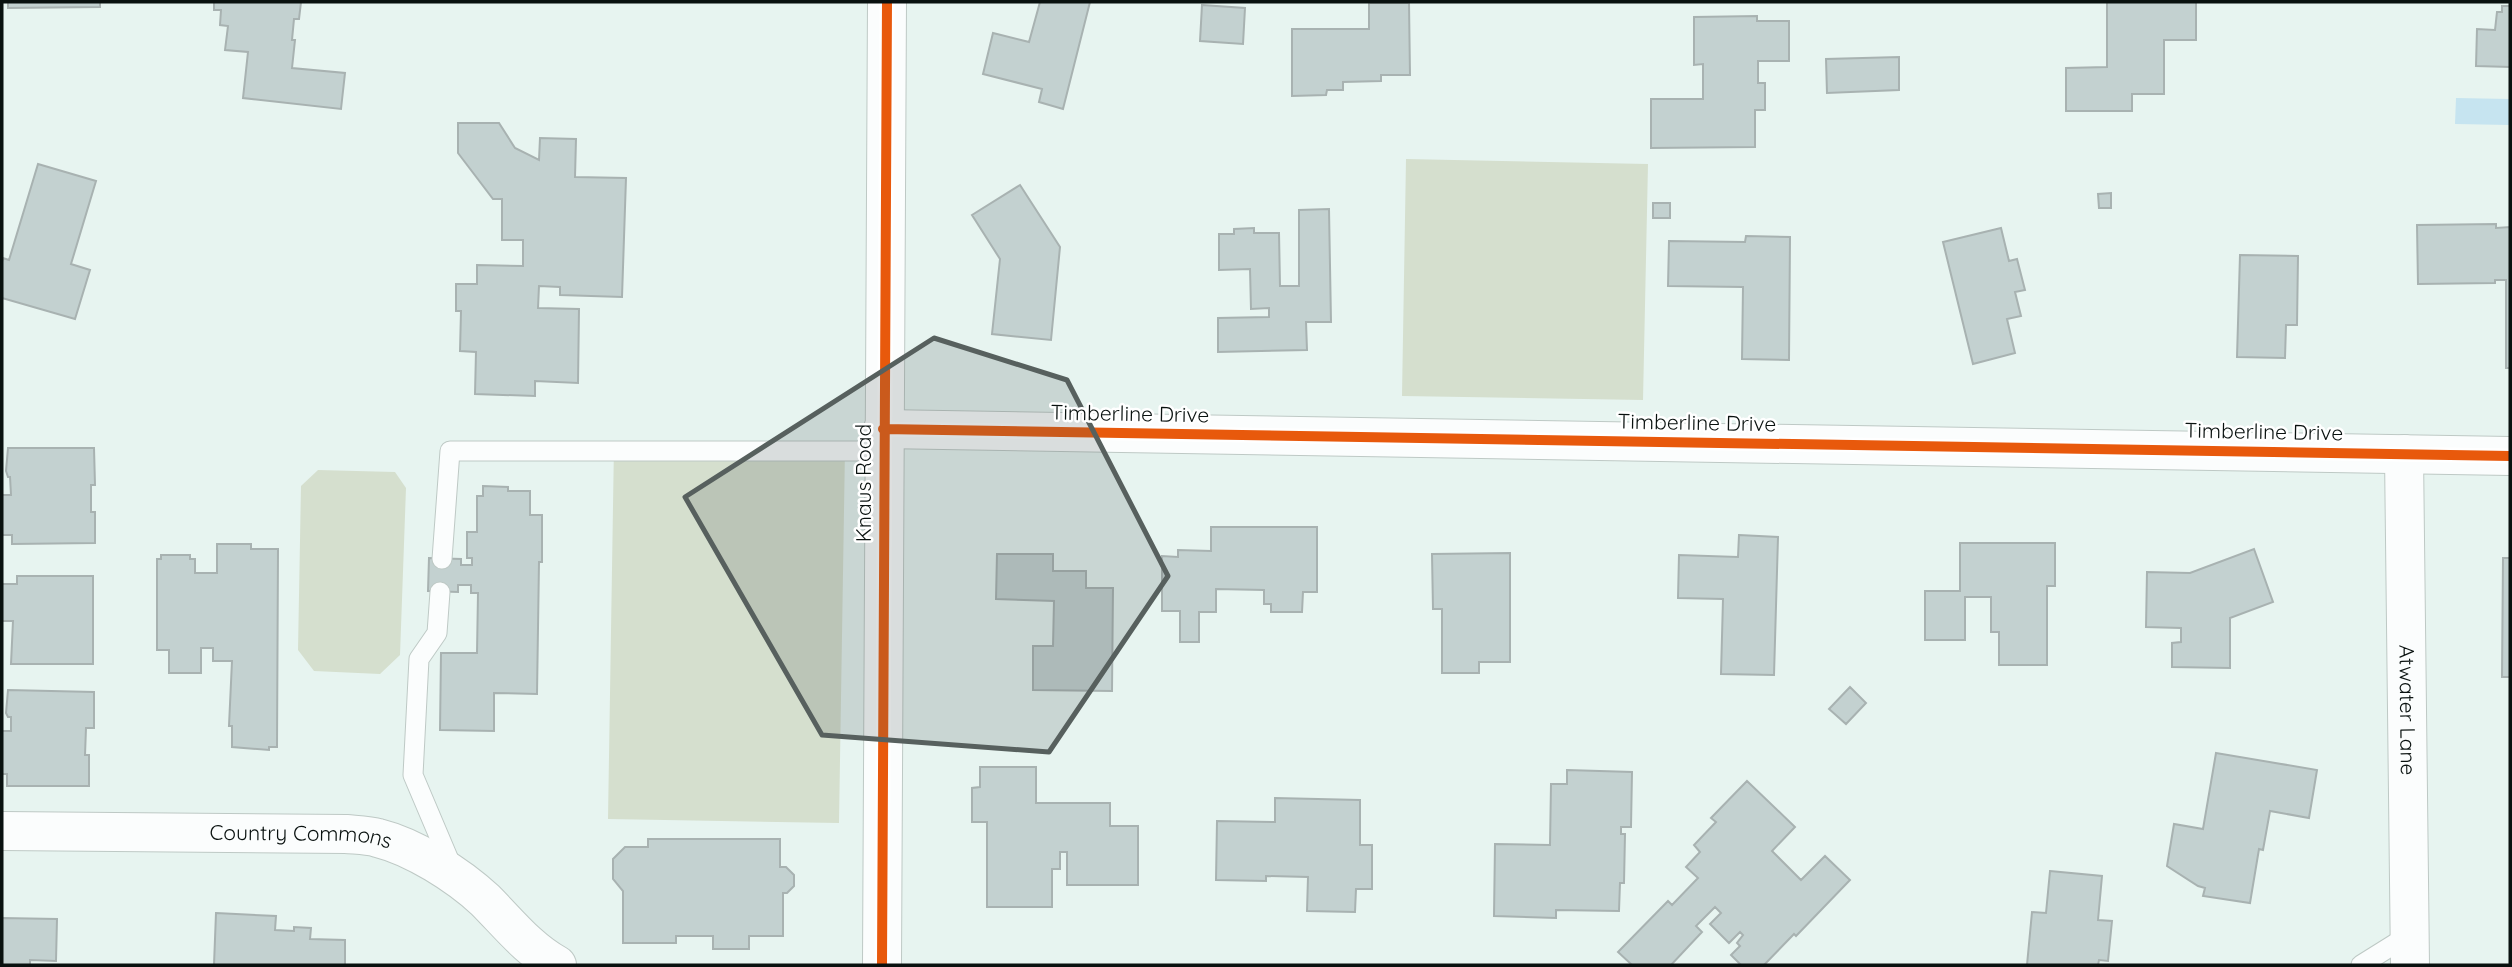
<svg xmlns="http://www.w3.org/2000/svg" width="2512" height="967" viewBox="0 0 2512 967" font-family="Quicksand,sans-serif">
	<rect width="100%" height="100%" fill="#e7f4f0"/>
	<path fill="#d5dfce" d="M1406 159 1648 164 1643 400 1402 396Z
		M614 444 845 449 839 823 608 819Z
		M318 470 395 472 406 488 400 655 380 674 314 671 298 650 301 486Z"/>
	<path fill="#c6e4f0" d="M2456 98 2510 99V125L2455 124Z"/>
	<path fill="#c3d1d0" stroke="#a8b2b1" stroke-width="2" d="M8 2H100V7L8 8Z
		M214 2H301L299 19H294L292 40H295L292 68 345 73 341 109 243 98 248 52 225 50 228 26 220 25 221 10H214Z
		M1040 2H1090L1063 109 1039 102 1042 89 983 74 993 33 1029 42Z
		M2107 2H2196V40H2164V94H2132V111H2066V68L2107 67Z
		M1369 3H1409L1410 75H1381V81L1343 82V90H1327L1326 95 1292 96V29H1369Z
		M1202 5 1245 8 1243 44 1200 41Z
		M2502 6H2510V67L2476 66 2477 29 2495 30 2497 12H2502Z
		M1757 16V21H1789V61H1758V83H1765V110H1755V147L1651 148V99H1703V64L1694 65V17Z
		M1899 57V90L1827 93 1826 59Z
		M458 123H499L515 148 539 160 540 138 576 139 575 177 626 178 622 297 560 295V287L539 286 538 308 579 309 578 383 535 381V396L475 394 476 352 460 351 461 311H456V284H477V265L523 266V240H502V199H493L458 153Z
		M38 164 96 181 71 264 90 270 75 319 2 298V262L3 258 9 260Z
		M1020 185 1060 247 1051 340 992 334 1000 259 972 215Z
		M2111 193V208H2099L2098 194Z
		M1653 203H1670V218H1653Z
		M1329 209 1331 322H1306L1307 350 1218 352V318L1269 317V308L1251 309 1250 269 1219 270V234H1234V229L1254 228V233H1279L1280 286H1299V210Z
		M2496 224V228L2510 227V368H2506V280H2495V283L2418 284 2417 225Z
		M2001 228 2009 261 2017 259 2025 290 2015 292 2021 316 2007 319 2015 353 1973 364 1943 242Z
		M1746 236 1790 237 1789 360 1742 359 1743 287 1668 286 1669 241 1745 242Z
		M2240 255 2298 256 2297 325H2286L2285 358 2237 357Z
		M8 448H94L95 485H91V512H95V543L12 544V535H2V495H11L10 477H8L6 471Z
		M483 486 508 487V491H530V515H542V562H539L537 694 494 693V731L440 730 441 653H477L478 593H471V585H458V592L428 591 429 558 461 559V565H472V558H467V532H477V496H483Z
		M1211 527H1317V592H1303L1302 612H1271V604H1264V590L1216 589V612H1199V642H1180V611H1162V556L1178 557V550L1211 551Z
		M1739 535 1778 537 1774 675 1721 674 1723 599 1678 598 1679 555 1738 557Z
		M1960 543H2055V586H2047V665H1999V632H1991V597H1965V640H1925V591H1960Z
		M217 544H251V549H278L277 747H269V750L232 747V726H229L232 661H213V648H201V673H169V650H157V559H161V555H190V559H195V573H217Z
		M2254 549 2273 602 2230 618V668L2172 667V643L2181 642V628L2146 627 2147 572 2190 573Z
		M1510 553V662H1479V673H1442V609H1433L1432 554Z
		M997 554H1053V571H1086V588H1113L1112 691 1033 690V646H1053L1054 601 996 599Z
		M2503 558H2510V677H2502Z
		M17 576H93V664H11L13 621H2V584H17Z
		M1850 687 1866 703 1846 724 1829 709Z
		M8 690 94 692V728H86L85 755H89V786H7V774H2V731H11V717H8L6 713Z
		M2216 753 2317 770 2309 818 2270 811 2263 850 2259 849 2250 903 2203 896 2205 888 2198 886 2167 866 2174 824 2203 829Z
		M980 767H1036V803H1110V826H1138V885H1067V852H1060V869H1052V907H987V822H972V788L980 787Z
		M1567 770 1632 772 1631 827H1621V834H1625L1624 883H1620L1619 911 1556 910V918L1494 916 1495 844 1550 845 1551 784H1567Z
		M1747 781 1795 827 1772 851 1801 880 1825 856 1850 880 1796 936 1794 934 1764 965H1741L1731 955 1740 946 1737 943 1743 935 1740 932 1729 943 1710 924 1721 913 1715 907 1696 926 1702 932 1671 965H1632L1618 952 1668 901 1672 905 1698 878 1686 867 1700 852 1694 845 1716 822 1711 818Z
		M1275 798 1360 800V845H1372V889H1356L1355 912 1307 911 1308 877 1266 876V881L1216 880 1217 821 1275 822Z
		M648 839H780V867H786L794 875V886L787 893H783V936H749V949H713V936H676V943H623V891L613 879V859L625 847H648Z
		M2050 871 2102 876 2098 920 2112 921 2108 961 2099 960 2098 965H2027L2032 912 2046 913Z
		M216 913 276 916 275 930 294 931V927L311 928 310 939 345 940V965H214Z
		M2 918 57 919 56 961 30 960V965H2Z"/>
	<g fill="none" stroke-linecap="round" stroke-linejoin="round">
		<g stroke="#bec9c5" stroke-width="21">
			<path id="service" d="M442 559 450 451H883
				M440 592 437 633 419 659 413 775 452 867
				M2361 965 2409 935"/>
		</g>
		<g stroke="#bec9c5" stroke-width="40">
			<g id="minor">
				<path d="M883 429 2510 456"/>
				<path id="s1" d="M2404 454 2410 965"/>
				<path id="s2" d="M2 831 346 834C356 835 368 835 378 838 414 847 458 875 485 900 508 923 528 949 557 965"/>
			</g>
		</g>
		<g stroke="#bec9c5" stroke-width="40">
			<path id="tertiary" d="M882 965 887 2"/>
		</g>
		<use href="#service" stroke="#fbfdfd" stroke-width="19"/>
		<use href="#minor" stroke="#fbfdfd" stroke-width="38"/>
		<use href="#tertiary" stroke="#fbfdfd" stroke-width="38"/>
		<g stroke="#fff" stroke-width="15">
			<path id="cycleway" d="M883 429 2510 456
				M882 965 887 2"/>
		</g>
		<use href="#cycleway" stroke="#e8590c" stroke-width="10"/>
	</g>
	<path fill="#57605e" fill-opacity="0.2" stroke="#57605e" stroke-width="5" stroke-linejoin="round" d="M934 338 1067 380 1168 576 1049 752 822 735 685 497Z"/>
	<g text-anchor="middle" stroke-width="5" stroke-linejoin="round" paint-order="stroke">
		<g font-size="21" fill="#09110f" stroke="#fff">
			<text transform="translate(1130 414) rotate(1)" y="7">Timberline Drive</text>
			<text transform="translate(1697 423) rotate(1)" y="7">Timberline Drive</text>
			<text transform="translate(2264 432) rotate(1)" y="7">Timberline Drive</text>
			<text transform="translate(864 483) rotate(-90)" y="7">Knaus Road</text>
			<text dy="7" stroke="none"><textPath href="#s1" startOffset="256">Atwater Lane</textPath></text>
			<text dy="7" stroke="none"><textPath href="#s2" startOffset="299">Country Commons</textPath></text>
		</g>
	</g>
	<rect width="2512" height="967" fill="none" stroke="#09110f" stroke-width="7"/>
</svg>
